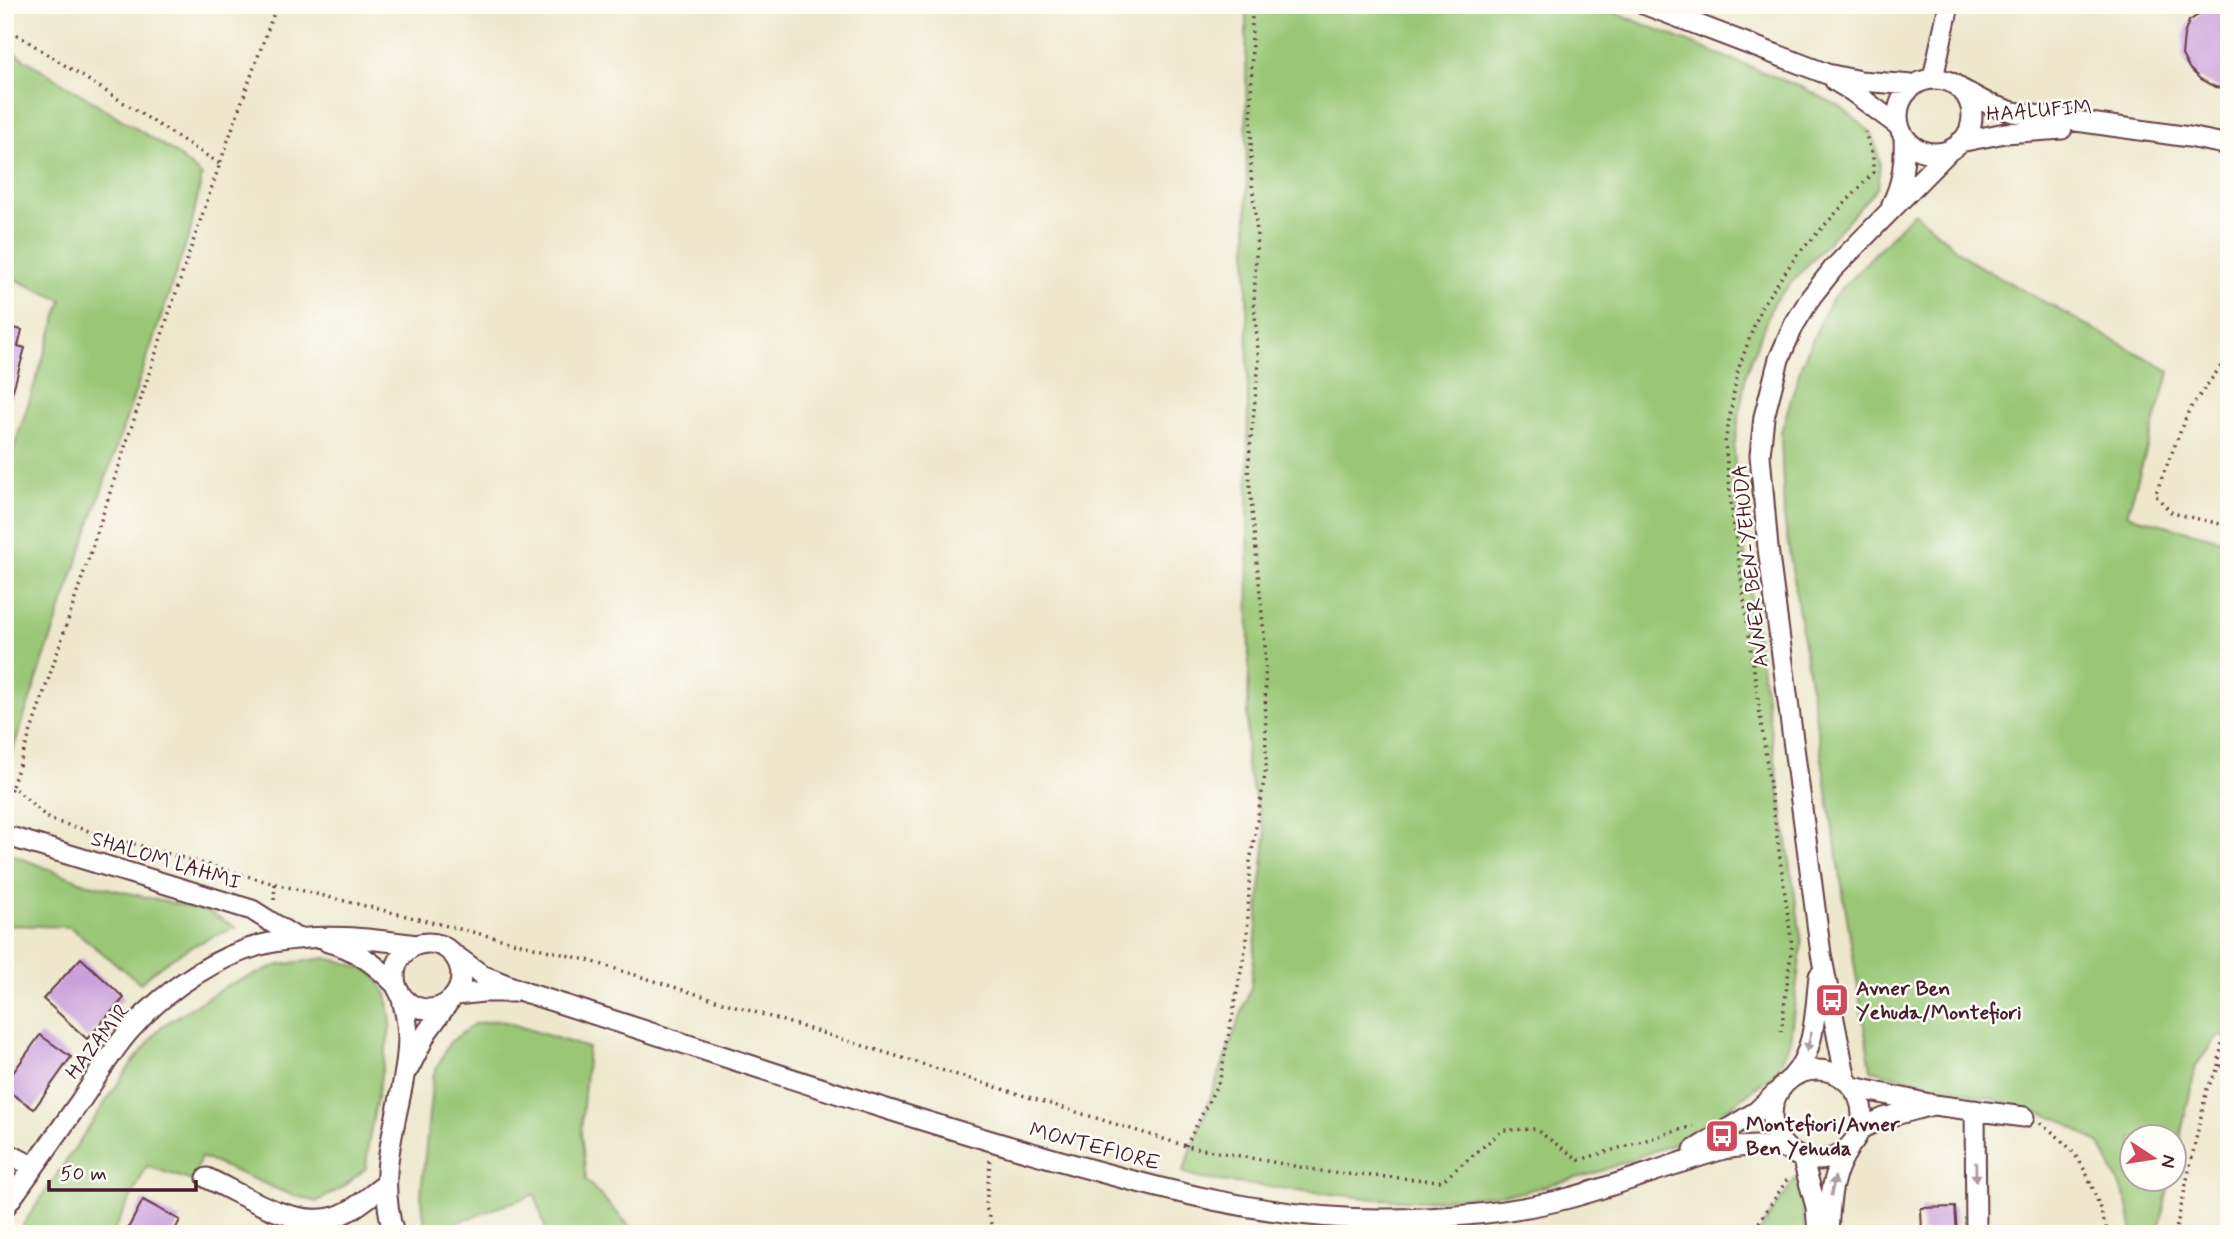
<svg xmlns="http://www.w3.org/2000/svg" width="2234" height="1239" viewBox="0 0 2234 1239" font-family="Mynerve,sans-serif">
	<rect width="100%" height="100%" fill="#fdfcf7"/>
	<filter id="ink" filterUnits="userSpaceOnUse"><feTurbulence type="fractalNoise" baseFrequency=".0143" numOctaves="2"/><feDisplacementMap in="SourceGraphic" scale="14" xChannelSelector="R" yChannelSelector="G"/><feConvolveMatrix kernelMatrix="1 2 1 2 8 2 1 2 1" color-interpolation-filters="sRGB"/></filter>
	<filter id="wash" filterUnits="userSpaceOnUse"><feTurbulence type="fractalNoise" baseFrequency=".00686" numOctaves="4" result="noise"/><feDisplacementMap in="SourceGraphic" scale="28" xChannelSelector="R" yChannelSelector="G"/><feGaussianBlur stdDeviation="1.57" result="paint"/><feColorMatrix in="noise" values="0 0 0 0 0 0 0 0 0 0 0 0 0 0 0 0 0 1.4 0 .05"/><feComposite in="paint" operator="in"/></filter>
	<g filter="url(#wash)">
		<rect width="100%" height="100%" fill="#eee7cc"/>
		<path fill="#99c776" stroke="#727350" stroke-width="2" d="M1246 5H1596L1803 88 1841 107 1872 133 1880 162 1878 187 1773 303 1746 374 1734 448 1737 501 1802 943 1790 1041 1777 1071 1689 1138 1595 1173 1522 1192 1424 1201 1376 1199 1201 1179 1183 1172 1251 987 1266 835 1246 766 1249 670Z
			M5 47 174 152 202 176 190 232 5 773V456L11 457 62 300 5 275Z
			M1914 212 1970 261 2170 371 2127 515 2229 542V1036L2217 1037 2196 1066 2175 1161 2174 1138H2132V1180H2170L2158 1234H2133L2127 1201 2100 1144 2059 1119 2008 1103 1871 1070 1784 518 1781 432 1802 363 1830 301Z
			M5 852 85 883 207 911 236 927C198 942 170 955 140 983L70 927 5 925Z
			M325 958 347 963 372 972 387 994 391 1023 368 1145 366 1168 342 1188 316 1202 289 1194 201 1157 192 1181 147 1166 112 1234H17L129 1067 162 1026 228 985 279 965Z
			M499 1020 588 1048 581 1131 586 1180 637 1234H547L535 1194 426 1234 421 1194 433 1076 449 1043 474 1024Z
			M1795 1179 1804 1187V1234H1758Z"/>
		<g id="blocks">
			<path fill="#ca9fdb" d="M2214 5H2229V89L2215 87 2200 79 2189 68 2182 55 2184 35 2189 21Z
				M5 326 22 330 18 346 25 348 10 401H5Z
				M81 958 124 998 87 1039 43 999Z
				M40 1035 71 1057 34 1109 5 1089V1084Z
				M143 1200 180 1220 173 1234H125Z
				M1955 1207 1957 1234H1922L1921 1208Z"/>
		</g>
	</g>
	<g filter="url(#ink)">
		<use href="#blocks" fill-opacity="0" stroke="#633d43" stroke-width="2"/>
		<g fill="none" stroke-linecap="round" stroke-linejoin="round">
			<g stroke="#633d43" stroke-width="23">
				<path id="minor" d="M1646 5 1827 74 1860 81 1913 85
					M1933 78 1949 5
					M1898 116a37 37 0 1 1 74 0a37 37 0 1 1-74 0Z
					M1835 81 1853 92 1899 126
					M1961 89 1989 104 2013 112 2189 137 2229 145
					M1960 142 2005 133 2062 129
					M1892 204C1903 182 1905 161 1904 137
					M14 838 252 910 298 939
					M328 942C356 949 376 965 396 985
					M395 976a33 33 0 1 1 66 0a33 33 0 1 1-66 0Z
					M456 956 482 975 527 993C699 1047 870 1107 1043 1156 1156 1188 1272 1221 1391 1219 1450 1218 1512 1213 1569 1198 1621 1184 1672 1164 1724 1149 1746 1145 1766 1145 1788 1149
					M456 995 483 992H512
					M409 1068 427 1032 448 1003
					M1772 1115a45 45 0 1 1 90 0a45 45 0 1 1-90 0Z
					M1792 1077C1816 1051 1815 1010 1819 976
					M1846 1080 1821 954 1768 548 1760 455 1764 417 1779 359 1794 325 1811 297 1833 269 1950 150
					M1853 1087 1934 1105 2024 1117
					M1975 1110 1976 1234
					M1860 1129 1884 1118 1929 1106
					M1694 1150 1757 1111 1778 1091
					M5 1152 34 1167
					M1802 1157 1816 1207 1818 1234
					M207 1178C243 1195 289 1226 330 1218 351 1214 369 1196 386 1184
					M5 1207C30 1173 54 1138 79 1103 96 1079 111 1051 131 1029 166 989 221 952 274 942 324 933 367 938 416 945
					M394 1234C372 1163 406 1107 408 1039 408 1024 405 1010 401 996
					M1828 1234C1830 1200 1830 1177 1849 1148"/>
			</g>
			<path stroke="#633d43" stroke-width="3.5" stroke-dasharray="2 5" stroke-linecap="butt" d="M5 27 220 164
				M2229 355 2189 410 2155 495 2172 513 2229 526
				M5 803 12 786
				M275 884 587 960 1186 1146 1332 1173 1442 1181 1503 1130 1535 1129 1579 1160 1693 1126
				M274 900 275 884 50 820 12 786C102 526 181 262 277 5
				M1781 1032 1792 945 1732 512 1725 443 1738 370 1761 307 1797 255 1873 173V157L1865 132
				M2218 1066 2229 1003
				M2040 1123C2086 1154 2092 1184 2108 1234
				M1186 1146 1220 1079 1247 940 1250 862 1266 769 1265 645 1248 468 1259 362 1254 303 1257 232 1251 173 1252 5
				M990 1160 986 1207 994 1234
				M1751 1234 1789 1177
				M2175 1234 2207 1089 2218 1068 2229 1061"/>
			<use href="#minor" stroke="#fff" stroke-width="19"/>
		</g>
		<defs><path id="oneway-solid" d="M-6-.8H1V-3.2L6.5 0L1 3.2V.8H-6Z" transform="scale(1.75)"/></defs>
		<g fill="#ae9aa0">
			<use href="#oneway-solid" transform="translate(1809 1042) rotate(104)"/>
			<use href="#oneway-solid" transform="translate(1976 1172) rotate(89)"/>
			<use href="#oneway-solid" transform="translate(1833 1186) rotate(-79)"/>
		</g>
	</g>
	<defs>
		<g id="bus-square" transform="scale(1.75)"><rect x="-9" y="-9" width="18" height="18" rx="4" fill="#d1495b" stroke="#fdfcf7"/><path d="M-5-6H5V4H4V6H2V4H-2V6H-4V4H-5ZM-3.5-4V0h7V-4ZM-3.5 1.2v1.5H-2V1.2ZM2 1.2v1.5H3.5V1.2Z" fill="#fff"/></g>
	</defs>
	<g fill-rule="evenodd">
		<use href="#bus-square" x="1832" y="1000"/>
		<use href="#bus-square" x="1722" y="1136"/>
	</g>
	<g text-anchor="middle" stroke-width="5" stroke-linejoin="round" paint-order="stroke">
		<g font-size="21" fill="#4a1f2b" stroke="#fdfcf7">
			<text transform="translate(2039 110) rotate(-4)" y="7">HAALUFIM</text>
			<text transform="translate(1750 566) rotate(-96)" y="7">AVNER BEN-YEHUDA</text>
			<text transform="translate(166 860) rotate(17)" y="7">SHALOM LAHMI</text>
			<text transform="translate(97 1041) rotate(-52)" y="7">HAZAMIR</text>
			<text transform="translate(1095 1146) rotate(15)" y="7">MONTEFIORE</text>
		</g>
		<g font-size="21" font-weight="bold" fill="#4a1f2b" stroke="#fdfcf7" text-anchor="start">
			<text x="1856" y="995">Avner Ben<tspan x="1856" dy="24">Yehuda/Montefiori</tspan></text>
			<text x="1746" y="1131">Montefiori/Avner<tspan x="1746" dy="24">Ben Yehuda</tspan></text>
		</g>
	</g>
	<rect width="2234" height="1239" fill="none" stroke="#fdfcf7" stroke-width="28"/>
	<g transform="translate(2153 1158) rotate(102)"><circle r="33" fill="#fdfcf7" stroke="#b5a4a5" stroke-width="2"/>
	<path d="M0-5L12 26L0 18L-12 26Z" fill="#d1495b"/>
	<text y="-10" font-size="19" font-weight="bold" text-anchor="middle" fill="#4a1f2b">N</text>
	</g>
	<path d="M49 1180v10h147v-10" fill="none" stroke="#4a1f2b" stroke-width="3.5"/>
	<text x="60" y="1180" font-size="21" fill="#4a1f2b" stroke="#fdfcf7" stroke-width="5" paint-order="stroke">50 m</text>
</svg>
